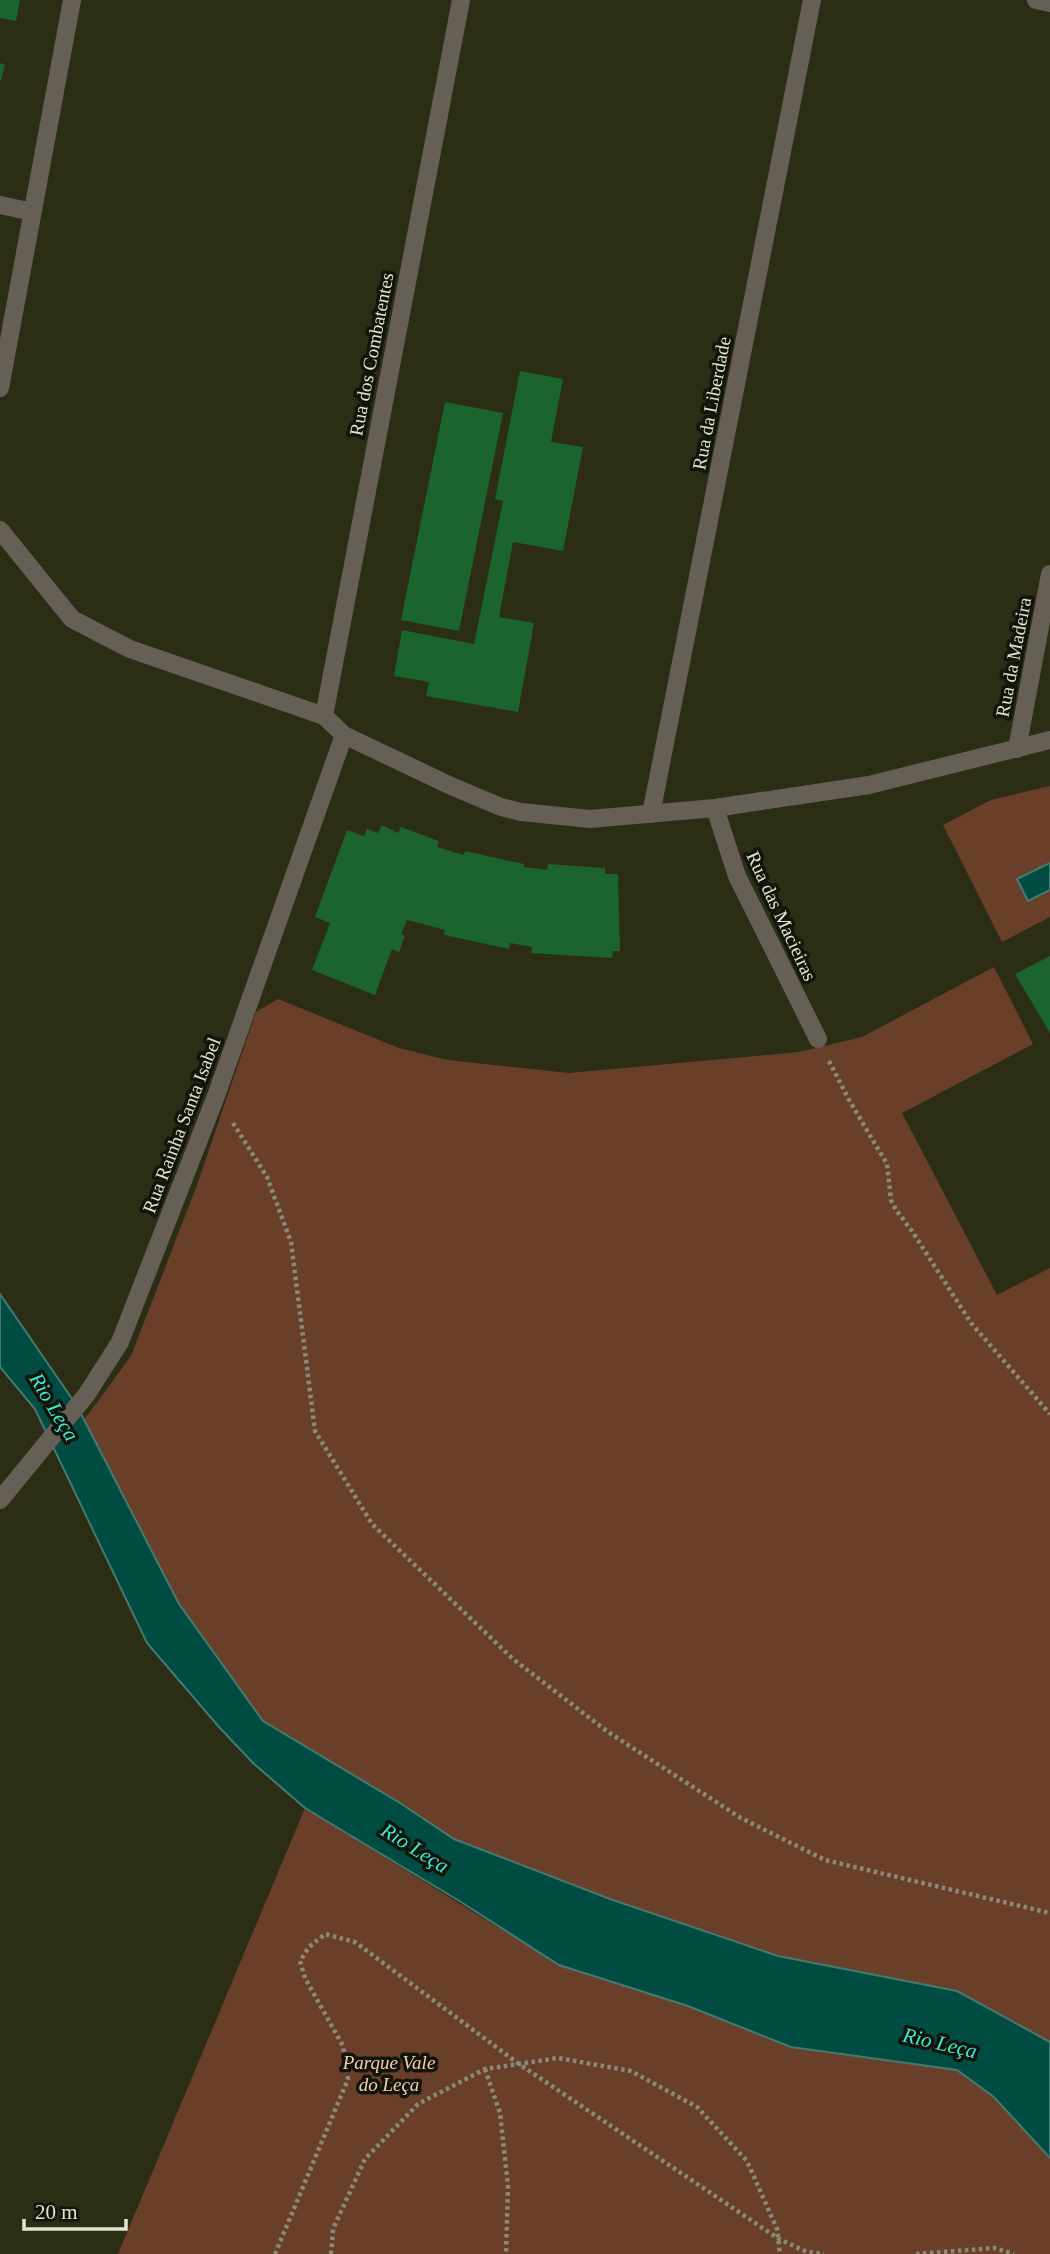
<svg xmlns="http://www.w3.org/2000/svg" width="1050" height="2254" viewBox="0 0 1050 2254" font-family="Georgia,serif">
	<rect width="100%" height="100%" fill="#2b2d15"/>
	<path fill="#6a3f2a" d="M1050 786V917L1002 942 943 825 991 800Z
		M994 967 1033 1044 902 1113 997 1295 1050 1268V2042L957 1991 778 1956 610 1899 454 1839 400 1803 263 1721 179 1604 84 1420 131 1356 197 1185 256 1012 278 999 399 1048 447 1060 569 1073 799 1052 862 1037Z
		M305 1808 559 1965 688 2006 791 2047 957 2070 994 2097 1050 2158V2254H118Z"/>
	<path fill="#004c43" stroke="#447a6f" stroke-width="2" d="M1050 863V890L1028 901 1017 879Z
		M0 1294 77 1406 179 1604 263 1721 400 1803 454 1839 610 1899 778 1956 957 1991 1050 2042V2158L994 2097 957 2070 791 2047 688 2006 559 1965 461 1902 305 1808 253 1763 219 1727 147 1643 35 1409 0 1367Z"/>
	<path fill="#1b642e" d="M0 0H20L16 21 0 18Z
		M0 63 5 65 1 80H0Z
		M520 371 563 379 551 442 583 447 563 551 513 542 499 617 534 623 518 712 426 696 429 682 394 676 402 630 474 644 503 501 495 499Z
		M445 402 503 413 459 631 401 620Z
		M382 825 398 833 401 827 439 841 437 847 464 855 465 851 524 864V867L547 870 548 864 605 868V874H618L620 951H613L612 958 531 953 532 947 510 943 509 949 444 935 445 930 407 920 401 934 405 936 399 952 392 949 375 995 312 970 330 923 315 917 347 830 364 836 367 829 378 833Z
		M1050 956V1033L1015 974Z"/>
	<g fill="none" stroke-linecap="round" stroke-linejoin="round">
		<path stroke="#898b78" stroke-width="4.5" stroke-dasharray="3.5 3.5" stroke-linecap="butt" d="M829 1061 849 1100 887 1164 891 1200 896 1210 912 1231 971 1323 1050 1414
			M233 1123 267 1177 291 1242 315 1431 372 1524 513 1659 608 1732 741 1818 825 1860 1050 1913
			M485 2069 500 2113 508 2186 506 2254
			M275 2254 348 2079 343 2046 305 1978 300 1961 309 1947 325 1934 355 1942 519 2064 779 2239 807 2252 824 2254
			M331 2254 333 2229 365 2159 418 2104 485 2069 558 2058 631 2071 697 2107 747 2161 777 2229 780 2254
			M916 2254 994 2248 1014 2254"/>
		<path stroke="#665f55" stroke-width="18" d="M1036 0 1050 3
			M0 205 33 212
			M0 388 72 0
			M0 530 72 619 130 649 324 716 344 735 451 786 501 807 521 812 590 819 715 808 869 785 1050 740
			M324 716 461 0
			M1017 749 1050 574
			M715 808 737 876 818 1039
			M651 814 812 0
			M0 1500 87 1394 120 1342 216 1096 344 735"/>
	</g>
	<g text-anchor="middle" stroke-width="7" stroke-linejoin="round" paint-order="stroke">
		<g font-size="19" fill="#e1e4d5" stroke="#13140a">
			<text transform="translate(371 354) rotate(-79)" y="7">Rua dos Combatentes</text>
			<text transform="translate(711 403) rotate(-79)" y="7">Rua da Liberdade</text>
			<text transform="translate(1013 657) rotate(-79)" y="7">Rua da Madeira</text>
			<text transform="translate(782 916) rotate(65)" y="7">Rua das Macieiras</text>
			<text transform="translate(181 1125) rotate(-69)" y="7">Rua Rainha Santa Isabel</text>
		</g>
		<g font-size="19" font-style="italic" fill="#f7ccb8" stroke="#13140a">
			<text x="389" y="2069">Parque Vale<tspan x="389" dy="22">do Leça</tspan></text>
		</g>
		<g font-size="21" font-style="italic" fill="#39ecd5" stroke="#13140a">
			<text transform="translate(54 1407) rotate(59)" y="7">Rio Leça</text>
			<text transform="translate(415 1848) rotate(32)" y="7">Rio Leça</text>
			<text transform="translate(940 2043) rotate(13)" y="7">Rio Leça</text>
		</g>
	</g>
	<path d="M24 2219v10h102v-10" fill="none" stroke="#e1e4d5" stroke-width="3.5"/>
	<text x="35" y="2219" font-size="21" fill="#e1e4d5" stroke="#13140a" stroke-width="5" paint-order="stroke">20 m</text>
</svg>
